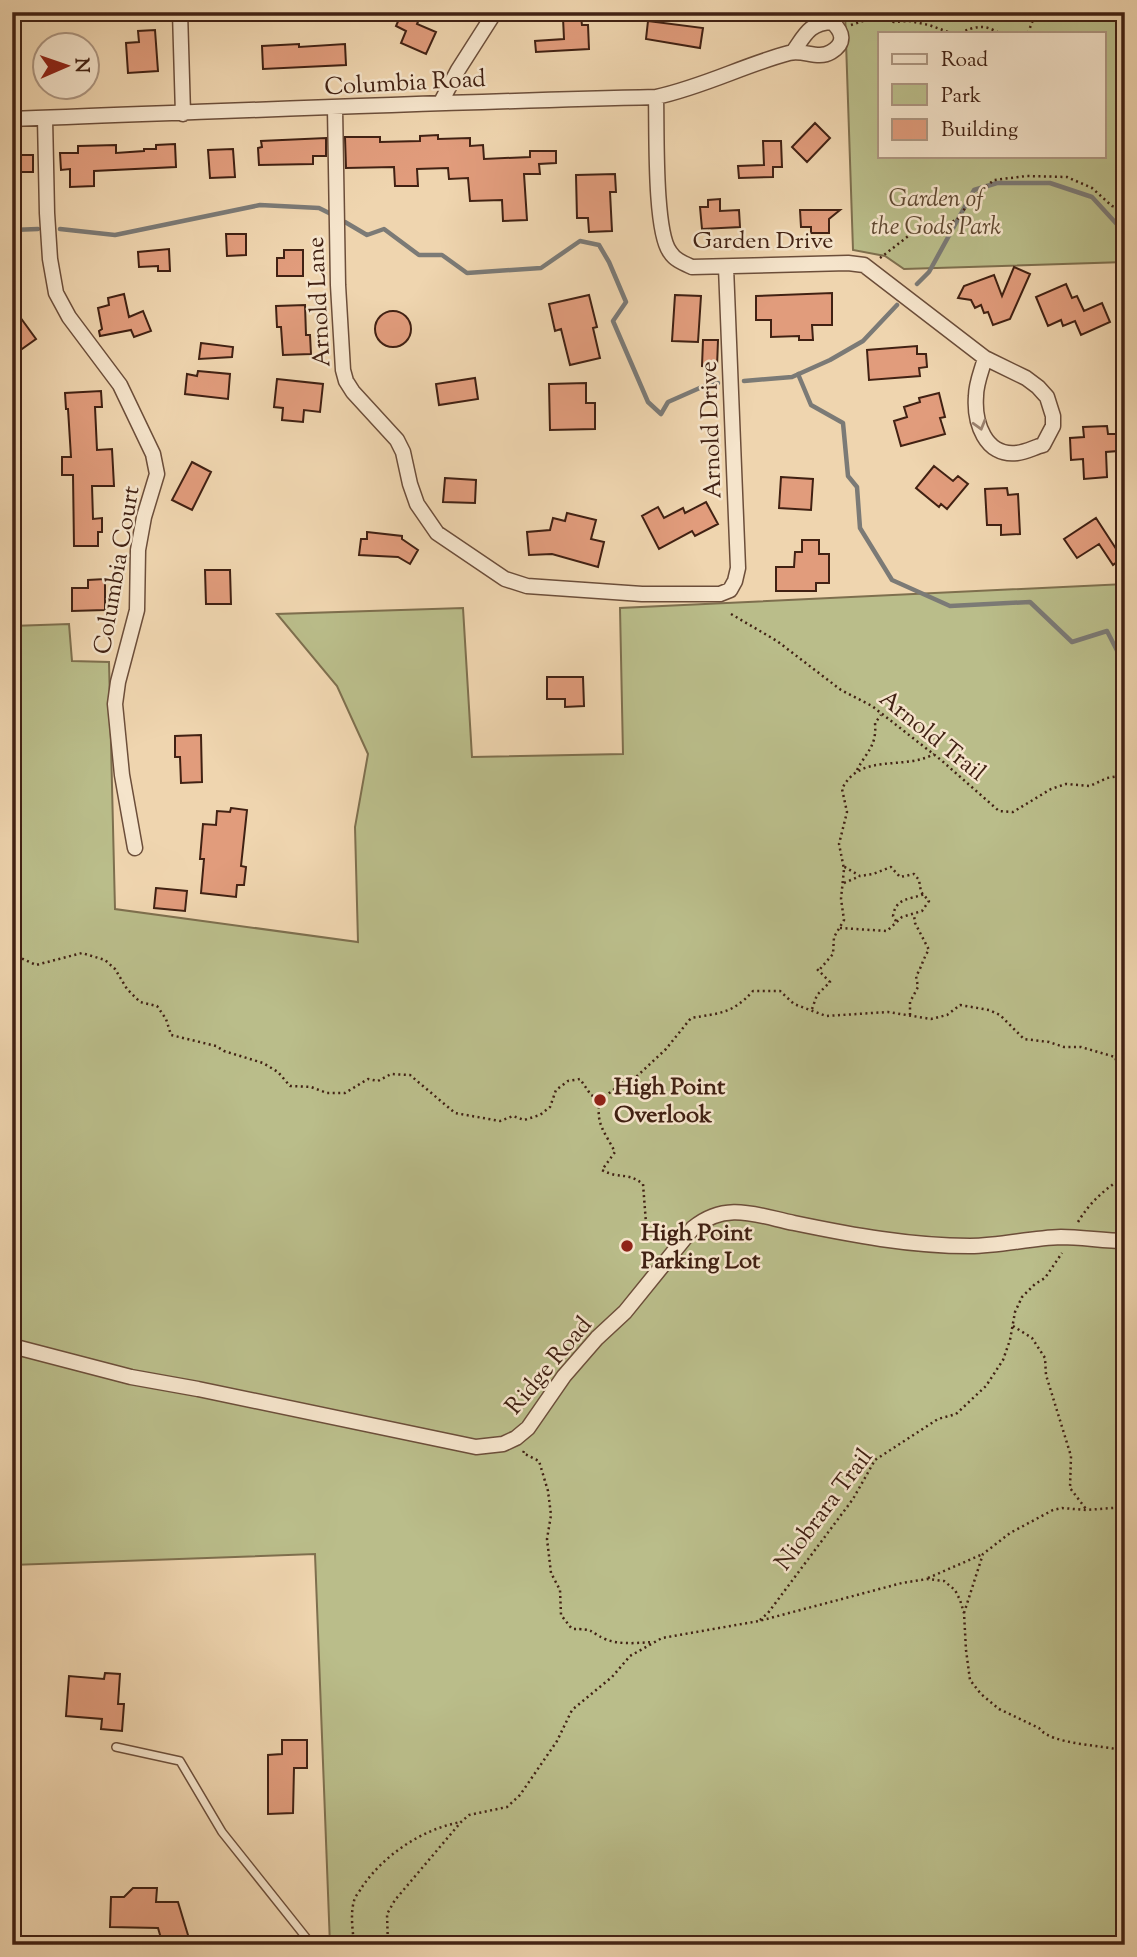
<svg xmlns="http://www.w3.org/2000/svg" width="1137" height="1957" viewBox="0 0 1137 1957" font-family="'Sorts Mill Goudy',serif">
	<rect width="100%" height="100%" fill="#efd5af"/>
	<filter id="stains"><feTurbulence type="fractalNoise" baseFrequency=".00286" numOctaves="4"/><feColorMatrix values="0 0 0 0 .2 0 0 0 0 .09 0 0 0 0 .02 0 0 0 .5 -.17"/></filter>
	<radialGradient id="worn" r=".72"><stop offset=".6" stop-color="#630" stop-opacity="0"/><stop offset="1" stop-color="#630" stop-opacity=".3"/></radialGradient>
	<path fill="#babd8a" stroke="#7e6f4e" stroke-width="2" fill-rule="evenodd" d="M845 12H1125V262L904 269 885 256 853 250ZM880 33H1104V156H880Z
		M1125 584V1945H330L315 1554 12 1565V626L69 624 72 661 109 662 115 909 358 942 355 827 368 754 337 686 277 614 463 608 472 757 623 754 620 608Z"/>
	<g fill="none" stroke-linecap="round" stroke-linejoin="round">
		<path stroke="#7b7a76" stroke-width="4.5" d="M345 222 367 235 384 229 419 255H442L467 273 541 268 580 241 599 245 609 262 626 302 613 321 648 402 661 414 668 402 711 383H718
			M60 229 115 235 260 205 319 208 333 215
			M12 230 38 229
			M917 284 929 272 974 190 997 183H1050L1092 197 1125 233
			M798 374 811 405 843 423 848 476 857 487 860 528 892 580 950 606 1030 602 1072 642 1107 631 1125 666
			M744 381 792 377 830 360 863 341 897 305"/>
	</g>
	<path fill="#e19c7c" stroke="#412113" stroke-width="2" d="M402 12H422L417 24 436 32 426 54 401 43 406 31 396 26Z
		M581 17 582 25H588L589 49 536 52 535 41 564 39 563 18Z
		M648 21 703 28 700 48 646 39Z
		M155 30 158 71 128 73 126 43 139 42 138 31Z
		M299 44V47L345 44 346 65 263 69 262 46Z
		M815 123 830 138 807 162 792 147Z
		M438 135V139L470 138V146L483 145 484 159 530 157V151H556V163L539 164 540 174H524L527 220 503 221 502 200 470 201 468 178 449 179 448 168 417 169 418 186H395L394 167 346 168 345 137H380V142L420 141V136Z
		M326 138V156H313V164L259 165 258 148 262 147 261 141Z
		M763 141H781L782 167H773V177L739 178 738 166 764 165Z
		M175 144 176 167 94 171V186L70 187V169L61 170 60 153H78V146L116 145V153L144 151V149H156V145Z
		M233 149 235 177 210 178 208 150Z
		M12 155H33V172H12Z
		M615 174 616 192H610L612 231 589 232 588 218H577L576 175Z
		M720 199V211L739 210 740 227 702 229 700 207H708V200Z
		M800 210H840L829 219V233H811V227H801Z
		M226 234H246V255L227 256Z
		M169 249 170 271H158V266L139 267 138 252Z
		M284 250H303V276H277V258H284Z
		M1014 267 1030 274 1010 319 993 325 988 312 984 313 981 305 975 308 971 300 958 298 964 286 994 275 1002 296Z
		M1066 284 1072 298 1077 296 1084 311 1102 303 1110 322 1081 335 1075 321 1063 326 1061 320 1048 326 1036 297Z
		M832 293V325H812L813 340H799V336L771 337V320H756V296Z
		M124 294 129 317 143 311 151 331 134 337 131 330 100 336 99 331 102 329 98 308 109 305 108 298Z
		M589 295 597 327 593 328 600 358 570 365 561 329 555 331 549 304Z
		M675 295 701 296 698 342 672 341Z
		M305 305 306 335H310L311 354 283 355 281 327H277L276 306Z
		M12 306 36 339 12 356Z
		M375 329a18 18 0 1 1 36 0a18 18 0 1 1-36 0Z
		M703 340H718L717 367 702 366Z
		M201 343 233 347 232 357 199 359Z
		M917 346V354H926L927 367 919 368 920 376 869 380 867 350Z
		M198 371 230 374 228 399 185 394 187 374 197 376Z
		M475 378 478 399 439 405 436 384Z
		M277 379 323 384 320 412 304 410 303 422 282 420 283 408 274 407Z
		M586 383V403H595V429L550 430 549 384Z
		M101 391 102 407H95L97 450 112 449 114 486H92L93 519 102 518V532H98V546H74L73 475H62V457H71L68 409H66L65 393Z
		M939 393 945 417 940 418 945 434 901 446 894 421 907 417 904 407 920 402 919 398Z
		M1107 426 1108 434H1117L1118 451 1106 452 1107 477 1084 479 1083 459 1071 460 1070 438 1084 437 1083 427Z
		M192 462 211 472 192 510 172 500Z
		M934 466 953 481 958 476 968 484 947 509 941 504 939 507 916 488Z
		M781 477 813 479 811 510 779 508Z
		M445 478 476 480 475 503 443 502Z
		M1007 488 1008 495 1018 494 1020 534 1001 535V525H987L985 489Z
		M706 502 718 524 695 536 692 531 659 549 642 516 658 507 664 518 683 508 685 513Z
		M567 513 596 520 591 539 604 542 598 567 552 554 529 555 527 532 550 530 553 518 565 521Z
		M1096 518 1122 558 1113 565 1099 544 1077 558 1064 539Z
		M367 532 402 536V539L418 550 410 564 398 557 359 555 361 539H367Z
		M802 540H819V554H829V583H816V591H776V567H794L795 552H802Z
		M205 570H230L231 604H206Z
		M105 579V610L72 611V588H88V580Z
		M547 677H583L584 706 565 707V699H547Z
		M201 735 202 782 181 783 180 757H175V736Z
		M231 808 247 810 241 866 246 867 244 885H237L236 897 201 893 204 859H200L203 824 216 825 217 811 230 812Z
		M156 888 187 891 185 911 154 908Z
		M105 1673 120 1674 118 1704H124L122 1731 101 1729 102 1719 66 1716 69 1676 104 1679Z
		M282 1740H307V1768H294L293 1813 268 1814V1755L282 1754Z
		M133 1888H157L156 1902H178L191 1945H163L158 1928 110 1927 111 1897H124Z"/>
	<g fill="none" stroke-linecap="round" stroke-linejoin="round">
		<g stroke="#6c4e3a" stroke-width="10">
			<path id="lane" d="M116 1747 180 1761 222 1832 312 1945"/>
		</g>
		<g stroke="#6c4e3a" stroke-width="17">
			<path id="street" d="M180 12 183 114
				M656 97C657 128 654 231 670 252 675 260 683 263 692 267L848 263 864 265 985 358 1026 378 1038 387 1047 397 1053 416V426L1043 445C1035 447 1026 452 1017 453 985 457 974 422 976 396 976 383 982 370 985 358
				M441 102 458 70 495 12
				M335 108 338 285 343 370 346 381 353 392 397 440 403 452 410 484 417 504 437 533 505 579 527 586 642 594H720L730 590 735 581 738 568 726 267
				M45 118 47 213 50 259 56 293 69 317 120 385 153 454 157 474 144 517 138 550 137 610 118 682 115 704 122 775 135 848
				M12 119C227 111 442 102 656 97 703 87 744 65 789 53 803 49 818 60 831 52 846 43 843 32 832 22 809 23 805 35 793 52
				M12 1346 131 1377 198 1389 476 1447 503 1444 516 1438 528 1428 564 1376 597 1338 625 1312 693 1228C726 1201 756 1215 794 1223 852 1235 910 1246 970 1246 1000 1246 1030 1238 1061 1237 1082 1237 1104 1241 1125 1241"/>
		</g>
		<path stroke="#412113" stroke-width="2.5" stroke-dasharray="2 3.5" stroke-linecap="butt" d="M851 25 878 16 894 22 909 21 929 25 951 33
			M960 33C976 26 984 24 999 33
			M1028 33 1036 12
			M880 258 911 234 957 220 972 198 994 180 1027 176 1067 177 1092 188 1112 206 1125 209
			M731 614 777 641 841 690 872 706 941 760 999 811 1013 812 1051 789 1066 784 1090 786 1107 778 1125 775
			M857 770C867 751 877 746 875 723L881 715
			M844 883 860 876
			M896 921 893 916C896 897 910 900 924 894
			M840 928 887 931 902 917 922 911 929 901 921 892 919 880 914 874 900 877 891 867 873 874 860 876 843 866
			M12 954 36 965 82 953 105 960 115 969 127 989 140 1002 157 1006 166 1019 171 1035 216 1046 224 1051 263 1063 278 1072 290 1086 311 1087 327 1093H345L368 1079 378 1081 391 1074 410 1075 455 1113 500 1121 513 1116 524 1120 540 1115 550 1107 556 1090 568 1081 580 1079 591 1095 600 1100C595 1124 605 1132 615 1152L602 1170C620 1180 626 1171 643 1184L646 1223
			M812 1009 817 995 830 982 817 969H820L833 954 834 937 844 920 841 899 844 869 839 844 847 812 842 789C860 752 904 771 934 754
			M910 1015V1002L918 987 916 976C922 967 923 958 929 950L915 923 914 915
			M600 1100 625 1081 635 1078 666 1049 691 1018C720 1013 732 1014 753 991H780L794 1004 826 1016 888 1012 931 1019 947 1015 960 1005 989 1010 1000 1015 1024 1039 1049 1042 1064 1047H1081L1115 1057 1121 1074 1125 1078
			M1078 1222C1090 1202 1105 1189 1125 1176
			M1013 1326 1032 1338 1045 1358 1046 1375 1071 1456 1070 1488 1086 1509
			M524 1451 523 1453 539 1461 548 1491 551 1515 547 1539 551 1573 560 1590 561 1615 572 1629C595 1629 588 1631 605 1639 619 1645 637 1643 652 1642
			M928 1578 983 1554
			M964 1613 983 1554 1010 1533 1053 1510 1062 1508 1086 1510 1125 1507
			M760 1620 768 1613 853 1499 875 1460 938 1419 956 1414 986 1386 1003 1360 1010 1340 1015 1312 1022 1297 1035 1284 1045 1278 1062 1253
			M354 1945C353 1931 350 1915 354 1901 355 1896 360 1891 362 1887 384 1855 422 1829 461 1822
			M388 1945 387 1914 395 1900 461 1822 469 1815 507 1807 520 1795 557 1741 572 1710 612 1677 630 1656 662 1638 759 1621 902 1583 927 1579 944 1581 955 1590 960 1600 964 1613 966 1650 970 1680 981 1694 999 1709 1039 1728C1051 1745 1104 1745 1125 1751"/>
		<use href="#lane" stroke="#f5e4cb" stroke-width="7"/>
		<use href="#street" stroke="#f5e4cb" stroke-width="14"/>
	</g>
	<defs><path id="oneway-chevron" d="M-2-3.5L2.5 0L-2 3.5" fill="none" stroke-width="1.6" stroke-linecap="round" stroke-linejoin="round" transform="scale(1.75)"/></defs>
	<use stroke="#9b826f" href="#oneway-chevron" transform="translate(980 425) rotate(74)"/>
	<g fill="#8f2418" stroke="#f5e4cb" stroke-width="2.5">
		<circle cx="600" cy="1100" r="7"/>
		<circle cx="627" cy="1246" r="7"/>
	</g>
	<g text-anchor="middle" stroke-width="5" stroke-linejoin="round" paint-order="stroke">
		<g font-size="24" fill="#412113" stroke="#f5e4cb">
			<text transform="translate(405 82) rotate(-3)" y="8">Columbia Road</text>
			<text x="763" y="248">Garden Drive</text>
			<text transform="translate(318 302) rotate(-93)" y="8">Arnold Lane</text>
			<text transform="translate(710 430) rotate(-92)" y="8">Arnold Drive</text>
			<text transform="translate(116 570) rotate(-80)" y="8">Columbia Court</text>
			<text transform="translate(933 735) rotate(39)" y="8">Arnold Trail</text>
			<text transform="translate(548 1365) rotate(-50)" y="8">Ridge Road</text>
			<text transform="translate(823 1509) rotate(-53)" y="8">Niobrara Trail</text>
		</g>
		<g font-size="24" font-style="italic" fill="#5f4831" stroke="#f5e4cb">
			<text x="936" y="206">Garden of<tspan x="936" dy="28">the Gods Park</tspan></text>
		</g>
		<g font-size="24" font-weight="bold" fill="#412113" stroke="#f5e4cb" text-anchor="start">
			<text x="614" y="1094">High Point<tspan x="614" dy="28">Overlook</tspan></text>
			<text x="641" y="1240">High Point<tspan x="641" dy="28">Parking Lot</tspan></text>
		</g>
	</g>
	<rect width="1137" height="1957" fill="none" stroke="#efd5af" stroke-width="42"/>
	<rect x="14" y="14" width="1109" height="1929" fill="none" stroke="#412113" stroke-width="3.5"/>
	<rect x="21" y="21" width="1095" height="1915" fill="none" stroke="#412113" stroke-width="2"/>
	<rect x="878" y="32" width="228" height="126" fill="#f5e4cb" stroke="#ad9681" stroke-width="2"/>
	<rect x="892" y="54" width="35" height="10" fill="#f5e4cb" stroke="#ad9681" stroke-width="2"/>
	<text x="941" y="66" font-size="21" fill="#412113">Road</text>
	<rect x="892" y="84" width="35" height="21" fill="#babd8a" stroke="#ad9681" stroke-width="2"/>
	<text x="941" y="102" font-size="21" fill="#412113">Park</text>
	<rect x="892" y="119" width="35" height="21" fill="#e19c7c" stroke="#ad9681" stroke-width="2"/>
	<text x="941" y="136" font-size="21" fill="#412113">Building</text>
	<g transform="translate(66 66) rotate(88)"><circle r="33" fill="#f5e4cb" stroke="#ad9681" stroke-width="2"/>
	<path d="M0-5L12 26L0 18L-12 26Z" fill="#8f2418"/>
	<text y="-10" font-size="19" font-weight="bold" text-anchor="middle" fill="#412113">N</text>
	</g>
	<rect width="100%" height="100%" filter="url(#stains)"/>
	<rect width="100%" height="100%" fill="url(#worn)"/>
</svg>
